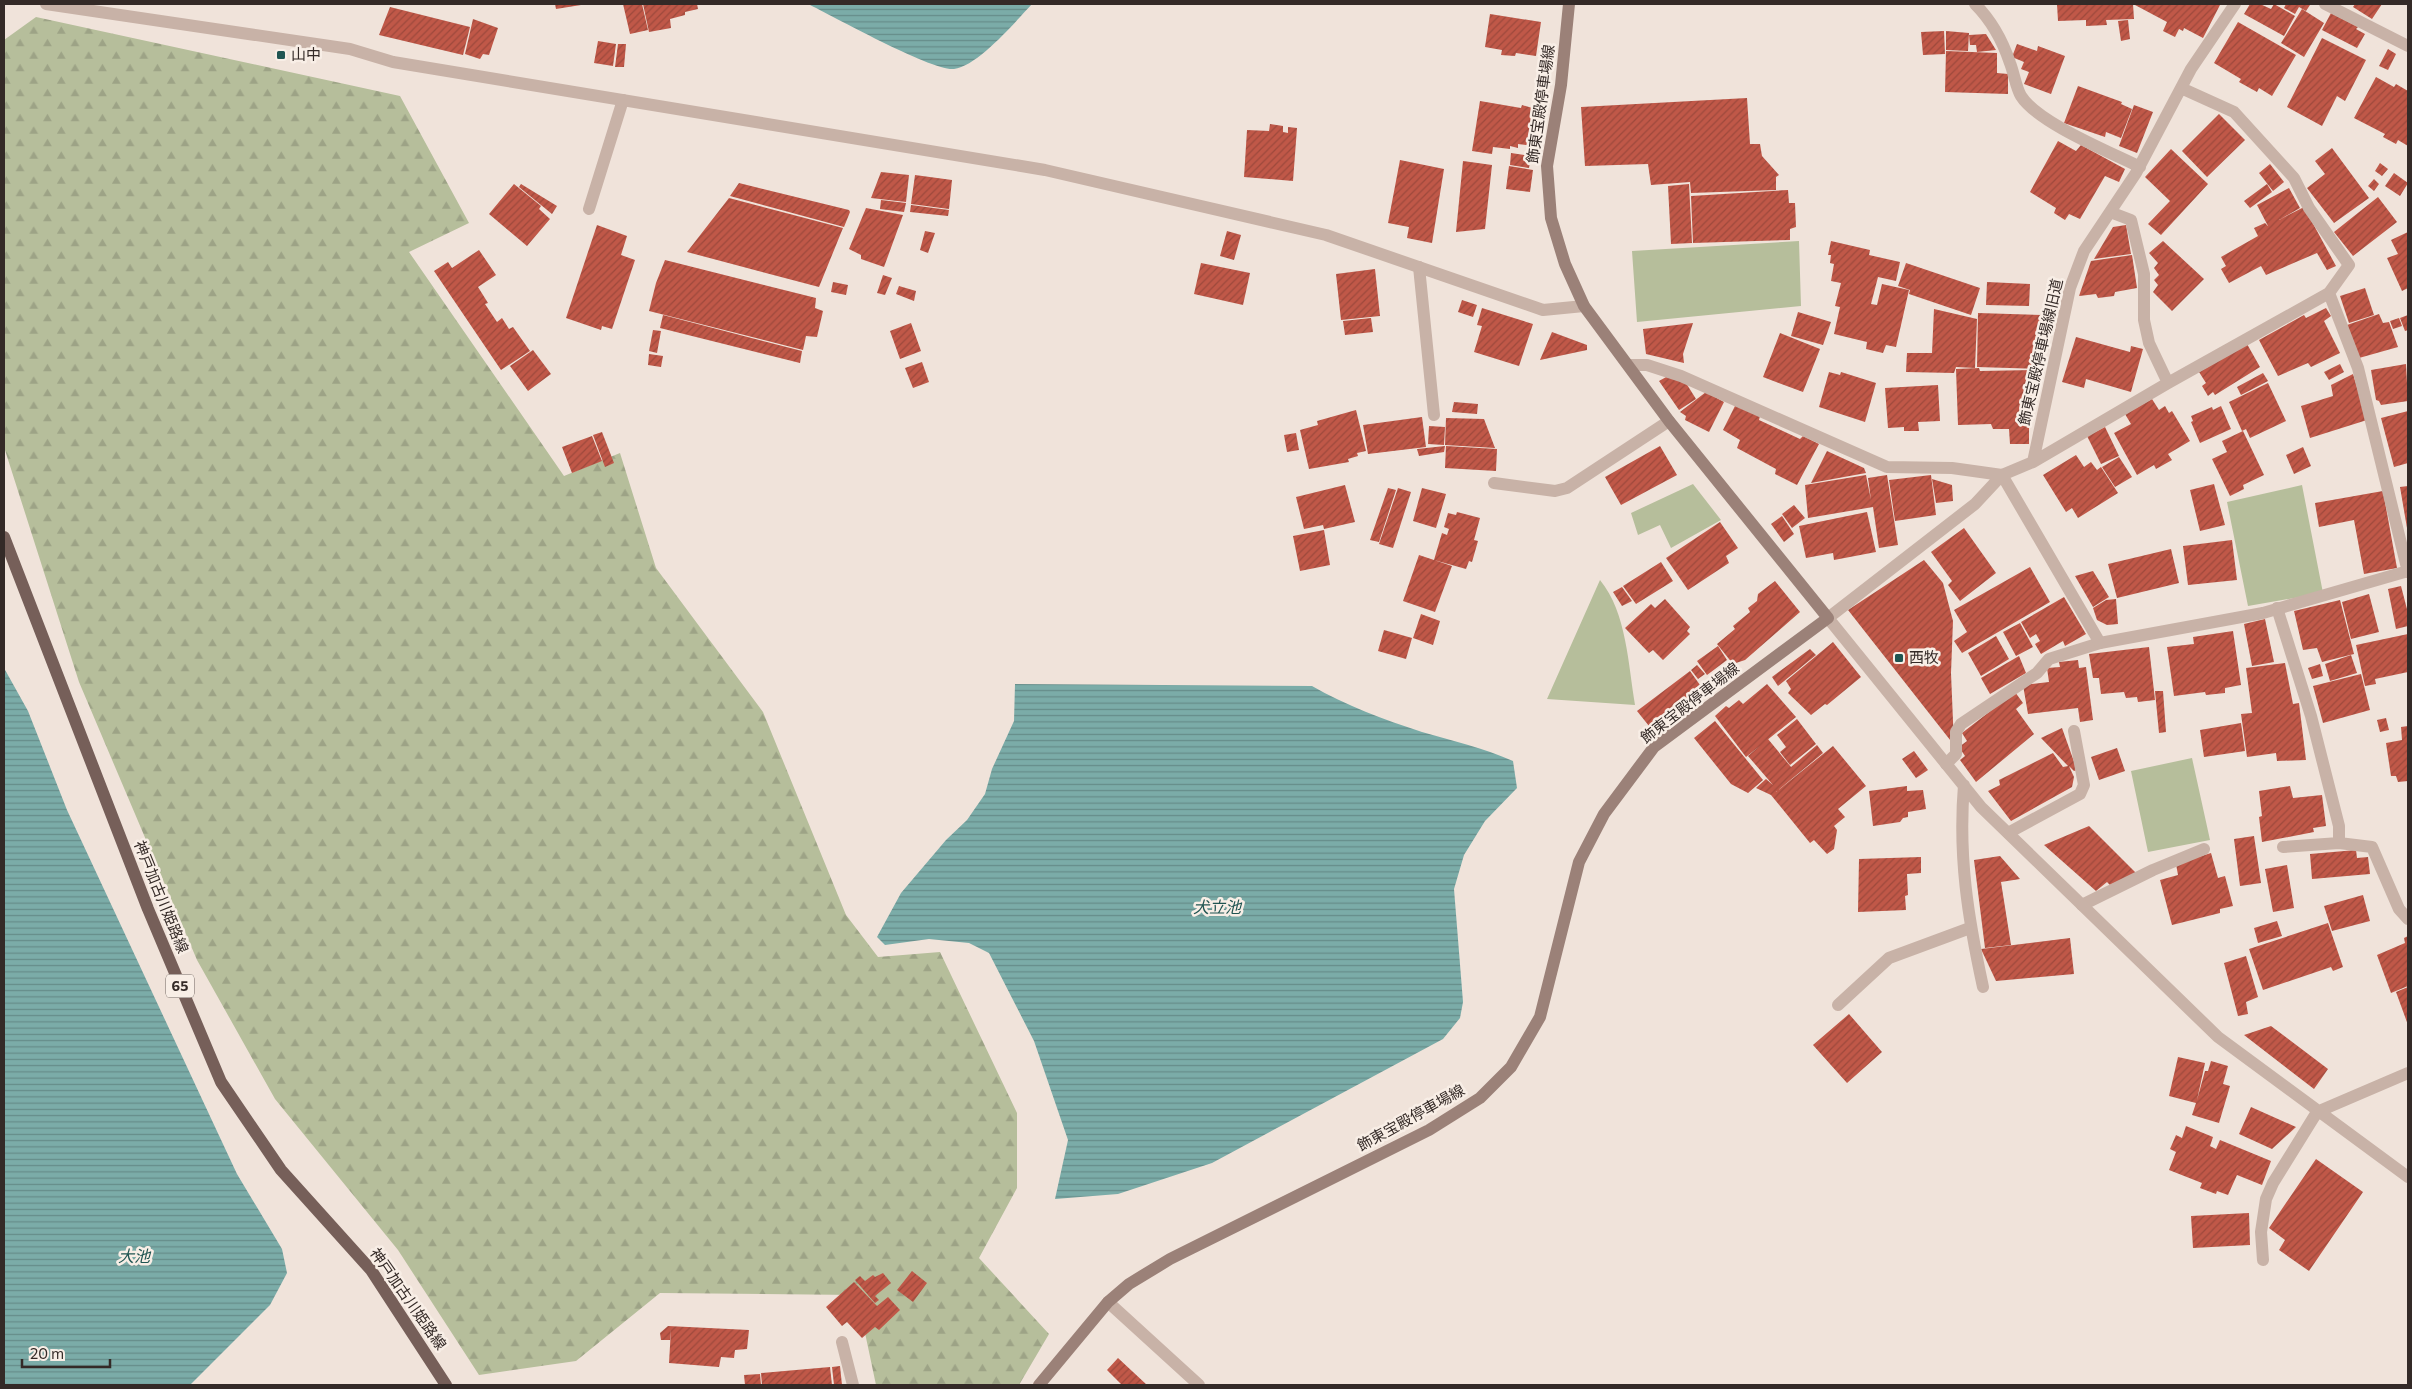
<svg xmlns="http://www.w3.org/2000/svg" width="2412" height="1389" viewBox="0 0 2412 1389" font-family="Commissioner,'Noto Sans JP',sans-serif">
	<defs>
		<pattern id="forest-firs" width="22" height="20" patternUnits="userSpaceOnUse" patternTransform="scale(1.25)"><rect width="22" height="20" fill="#b6be9b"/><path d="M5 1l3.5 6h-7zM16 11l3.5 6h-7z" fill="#9da386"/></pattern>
		<pattern id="water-rules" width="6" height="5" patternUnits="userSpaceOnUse" patternTransform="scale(1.25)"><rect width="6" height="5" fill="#7baca8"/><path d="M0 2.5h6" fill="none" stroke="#668c89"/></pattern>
		<pattern id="building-hatch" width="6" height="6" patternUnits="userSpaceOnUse" patternTransform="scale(1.25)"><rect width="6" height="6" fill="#c05848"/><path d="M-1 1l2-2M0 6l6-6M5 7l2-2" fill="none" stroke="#9d493c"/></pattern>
	</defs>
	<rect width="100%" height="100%" fill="#f0e3da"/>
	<path fill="#b6be9b" d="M1799 241 1801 306 1637 322 1632 251Z
		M1693 484 1721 520 1671 548 1660 525 1638 535 1631 513Z
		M2302 485 2323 593 2248 606 2227 502Z
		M1600 580C1627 613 1628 665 1635 705L1547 699Z
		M2192 758 2210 840 2148 852 2131 771Z"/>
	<path fill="url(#forest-firs)" d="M36 17 400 96 469 223 409 252 564 476 620 453 656 568 763 712 846 915 878 957 940 952 1017 1113V1188L979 1258 1049 1334 1019 1385H876L857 1295 660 1293 576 1361 479 1375 398 1250 275 1099 197 960 79 682 4 447V40Z"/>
	<path fill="url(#water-rules)" d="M808 4H1032C1015 22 978 66 954 69 931 71 833 16 808 4Z
		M4 668 28 711 67 810 237 1174 282 1249 287 1273 270 1305 190 1385H4Z
		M1015 684 1312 686C1345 705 1385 720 1422 732 1453 741 1484 748 1513 761L1517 788 1485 821 1464 855 1454 889 1463 1002 1460 1018 1443 1039 1212 1163 1118 1194 1055 1199 1068 1140 1034 1041 989 953 969 943 929 939 885 945 877 937 901 893 946 840 967 820 985 794 992 769 1014 721Z"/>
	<path fill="url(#building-hatch)" d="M555 4H581V5L556 9Z
		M623 4H642L648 30 630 34Z
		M643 4H697L698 9 685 12V15L670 19 671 28 649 32Z
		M2057 4H2133L2134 19 2106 20 2107 25 2086 26V20L2058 21Z
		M2136 4H2217L2220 5 2203 38 2184 28 2183 31 2179 29 2175 37 2163 31 2167 22 2135 5Z
		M2250 4H2260L2271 9 2274 4 2295 16 2284 36 2244 14Z
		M2286 4H2308L2310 5 2306 11 2299 7 2295 14 2284 8Z
		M2355 4H2382L2372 19 2353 7Z
		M390 7 470 27 463 55 379 35Z
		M2302 9 2324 23 2304 57 2281 43Z
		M2331 13 2358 27 2356 29 2365 34 2357 48 2322 30Z
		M1490 14 1541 22 1536 56 1516 53 1515 56 1501 55 1502 50 1485 47Z
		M473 19 498 28 489 55 483 54 480 59 465 54Z
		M2128 20 2130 39 2121 41 2118 21Z
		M2238 22 2296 55 2272 96 2259 88 2257 92 2239 82 2241 79 2214 63Z
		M1944 31 1945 54 1923 55 1921 32Z
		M1946 31 1969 33 1968 51 1946 50Z
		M1986 34 1996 50 1977 52 1976 45H1970L1969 35Z
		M2322 38 2366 60 2345 101 2337 96 2322 126 2287 107Z
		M598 41 616 44 613 66 594 63Z
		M618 44H626L624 67H615Z
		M2017 44 2037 51 2038 46 2065 56 2051 94 2024 84 2029 72 2021 69 2024 62 2012 57Z
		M2388 49 2396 54 2388 70 2379 66Z
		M1946 51 1997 53V73L2008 74V94L1945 92Z
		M2376 77 2394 87 2396 84 2408 91V146L2398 140 2396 144 2383 137 2385 134 2354 118Z
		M2078 86 2122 102 2121 104 2132 109 2121 138 2106 132 2105 137 2064 123Z
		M1747 98 1750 144H1760L1762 156 1779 175 1776 177V190L1691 193 1690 182 1651 185 1648 164 1585 166 1581 107Z
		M1480 101 1521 108 1522 105 1539 110 1534 146 1518 144V148L1510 146V149L1493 147 1492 154 1472 151Z
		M2134 105 2153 112 2137 153 2119 146Z
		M2219 114 2245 140 2207 177 2182 151Z
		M1270 124 1283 126V132L1288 133V127L1297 128 1293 181 1244 177 1247 130 1269 131Z
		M2058 141 2076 151 2081 145 2125 169 2119 182 2105 176 2080 219 2069 214 2065 220 2054 213 2056 208 2030 192Z
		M2332 148 2369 198 2334 223 2307 188 2325 174 2315 161Z
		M2171 149 2208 184 2161 235 2148 224 2170 201 2145 177Z
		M1511 153 1531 156 1529 168 1510 165Z
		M1400 160 1444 169 1432 243 1407 238 1409 227 1388 223Z
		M1463 161 1492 165 1485 229 1456 232Z
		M2380 163 2388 169 2382 176 2375 171Z
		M2270 164 2284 182 2273 191 2259 173Z
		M1509 166 1533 170 1530 192 1506 189Z
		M881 172 909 175 906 202 871 198Z
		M2394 173 2408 183 2400 196 2385 186Z
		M915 175 952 180 949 209 911 204Z
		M2374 179 2379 184 2374 191 2368 186Z
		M739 183 849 210 850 212 844 227 730 196Z
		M514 184 541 206 539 209 550 219 527 246 489 214Z
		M521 184 557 206 552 214 519 187Z
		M1689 184 1692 243 1671 244 1668 186Z
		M2267 184 2272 192 2250 208 2244 201Z
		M2289 188 2300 208 2279 220 2304 207 2336 266 2327 270 2317 253 2266 275 2261 266 2229 283 2221 269 2226 266 2221 257 2258 236 2254 228 2265 223 2268 226 2257 205Z
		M1788 190 1789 203H1795L1796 227 1790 229V240L1693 243 1691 196Z
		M2378 197 2397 222 2353 256 2334 232Z
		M729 198 843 228 819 287 687 252Z
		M881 200 906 203 904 212 880 209Z
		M911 205 949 210 948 216 910 212Z
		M866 208 903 215 884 267 861 259V255L849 249Z
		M597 225 627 236 621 255 635 260 612 329 602 326 601 330 566 318Z
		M2126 225 2131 254 2094 259 2113 227Z
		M925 231 935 233 928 253 920 250Z
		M1227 231 1241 235 1234 260 1220 256Z
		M2408 232V288L2402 291 2387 258 2398 254 2391 240Z
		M1831 241 1870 250 1869 255 1900 262 1896 281 1878 277 1871 304 1877 305 1882 284 1909 290 1896 347 1886 345 1883 353 1866 349 1867 342 1834 334 1840 307 1835 306 1841 283 1831 281 1834 264 1830 263 1831 255H1828Z
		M2163 241 2204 279 2172 311 2153 292 2158 285 2154 280 2159 275 2154 268 2158 263 2149 253Z
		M479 250 496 275 478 287 488 303 485 304 497 322 502 318 509 329 513 327 530 351 501 370 434 271 448 262 452 268Z
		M2132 255 2137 288 2115 292 2114 296 2098 298 2096 294 2079 296 2091 261Z
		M665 260 816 298 815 308 823 311 817 337 806 336 803 350 649 311 656 283Z
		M1201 263 1250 273 1243 305 1194 294Z
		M1906 263 1980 288 1971 315 1909 294 1910 290 1898 286Z
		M1375 269 1380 316 1341 320 1336 274Z
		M883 275 892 278 885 295 877 293Z
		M833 282 848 285 846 295 831 292Z
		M1987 282 2030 284 2029 306 1986 305Z
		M899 286 916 291 914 301 896 294Z
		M2365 288 2374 315 2349 323 2340 296Z
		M1462 300 1477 305 1473 317 1458 312Z
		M1482 308 1533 324 1519 366 1474 352 1482 326 1477 325Z
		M2326 308 2331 316 2324 321 2340 353 2311 367 2308 363 2278 376 2259 340 2304 315 2306 318Z
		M1934 309 1977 319 1975 368 1956 367 1954 373 1906 372 1907 353H1932Z
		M1798 312 1831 322 1823 345 1791 336Z
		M1978 313 2043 315 2041 369 1977 367Z
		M2379 314 2383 323 2389 322 2398 347 2359 358 2347 325Z
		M663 315 802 351 800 363 660 328Z
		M2408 315V330L2405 331 2400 318Z
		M1371 318 1373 332 1345 335 1343 321Z
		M2399 318 2402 326 2393 329 2390 321Z
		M911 323 921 351 900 359 890 331Z
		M1693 323 1683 354 1684 363 1646 354 1643 329Z
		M653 330 661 331 657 353 649 351Z
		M1552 332 1587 345V350L1540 360Z
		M1780 333 1820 349 1803 392 1763 377Z
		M2076 337 2130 352 2131 346 2143 349 2131 392 2086 379 2084 388 2062 382Z
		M2247 344 2260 367 2215 395 2213 392 2208 396 2202 386 2206 383 2199 372Z
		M533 350 551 374 528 391 510 366Z
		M649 354 663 356 661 367 648 365Z
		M922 362 929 382 913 388 905 368Z
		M2340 364 2344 372 2329 380 2324 372Z
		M2406 364 2408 401 2381 405 2379 401 2376 400 2371 370Z
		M1979 368 1980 371 2040 370 2041 389H2039L2029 425V444H2010L2009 429H1993L1991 424 1958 425 1956 369Z
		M1829 372 1840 375 1841 372 1876 383 1865 422 1819 407Z
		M2263 373 2268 381 2241 395 2237 387Z
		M2353 374 2367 420 2310 438 2301 406 2333 396 2331 385Z
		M1668 376 1686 383 1696 399 1679 410 1659 381Z
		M2268 383 2286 421 2250 438 2246 429 2242 431 2229 402Z
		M1938 385 1940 421 1918 422 1919 431H1904V427L1888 428 1885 388Z
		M1706 392 1724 402 1709 432 1685 420 1686 416 1680 412Z
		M2152 399 2159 410 2165 406 2169 413 2172 411 2190 441 2168 454 2172 460 2156 469 2154 465 2137 475 2114 433 2131 424 2125 414Z
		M1454 402 1478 404 1477 414 1452 412Z
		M1736 404 1760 416 1759 420 1800 439 1803 436 1819 444 1797 485 1775 474 1776 469 1737 448 1740 440 1723 430Z
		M2221 406 2231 429 2200 443 2191 422 2193 421 2191 416 2212 407 2213 410Z
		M1356 410 1366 451 1357 453 1358 456 1348 459 1349 462 1309 469 1300 430 1318 425 1317 421Z
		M2408 411V463L2394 467 2381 418Z
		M1422 417 1426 447 1368 454 1363 425Z
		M1446 418 1484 419 1495 448 1445 445Z
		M1429 426 1445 427 1444 445 1428 444Z
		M2105 427 2119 456 2101 464 2087 436Z
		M2243 431 2264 475 2243 485 2244 489 2230 496 2212 459 2227 452 2222 441Z
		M602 432 614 463 605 467 593 435Z
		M1296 433 1299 450 1287 452 1284 435Z
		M592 436 602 461 572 473 562 447Z
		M1445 446 1444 452 1419 456 1417 449Z
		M1446 446 1497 449 1496 471 1445 468Z
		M1660 446 1677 475 1621 505 1605 477Z
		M2303 447 2311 466 2294 474 2286 455Z
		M1827 451 1864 468 1866 473 1811 483Z
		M2076 455 2084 467 2091 462 2097 470 2101 467 2118 493 2078 518 2072 508 2066 512 2043 475Z
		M2119 457 2132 477 2115 487 2102 467Z
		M1866 475 1871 500 1868 478 1887 475 1898 545 1879 548 1873 507 1808 518 1805 485Z
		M1931 475 1936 515 1895 521 1889 480Z
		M1932 479 1952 485 1953 501 1936 503Z
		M2214 484 2225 525 2200 531 2190 490Z
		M1345 485 1355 522 1324 529 1323 525 1304 529 1296 497Z
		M2408 486V528H2407L2400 487Z
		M1388 488 1396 490 1379 542 1370 540Z
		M1398 488 1411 492 1393 548 1379 544Z
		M1422 488 1446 494 1436 528 1413 521Z
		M2383 491 2397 568 2364 574 2354 520 2319 527 2315 503Z
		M1794 505 1805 518 1792 528 1782 514Z
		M1457 512 1480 518 1474 540 1478 541 1472 562 1469 561 1466 569 1434 560 1442 533 1447 535 1449 529 1444 527 1448 513 1456 515Z
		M1867 512 1876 552 1834 560 1833 553 1806 558 1799 526Z
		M1782 516 1794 534 1784 542 1771 524Z
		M1720 522 1738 548 1726 556 1729 563 1688 590 1666 558Z
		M1964 528 1996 573 1960 601 1948 585 1952 581 1931 552Z
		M1324 530 1330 565 1300 571 1293 536Z
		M2232 540 2237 580 2188 585 2183 546Z
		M2171 549 2179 583 2117 598 2108 564Z
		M1419 555 1452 566 1435 612 1403 601Z
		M1924 560 1943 583 1953 621 1951 673 1954 745 1848 610Z
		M1661 562 1673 581 1636 604 1623 586Z
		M2030 567 2050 602 1962 653 1954 641 1967 632 1954 610Z
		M2093 571 2109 597 2093 607 2075 576Z
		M1775 581 1800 612 1745 660 1733 664 1717 644 1735 629 1733 626 1750 612 1748 608 1757 601 1758 594Z
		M2401 586 2408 613V626L2396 629 2388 589Z
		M1622 587 1632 601 1622 606 1613 592Z
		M2369 594 2379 632 2351 639 2342 602Z
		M2064 597 2086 634 2065 646 2063 641 2041 654 2035 644 2040 641 2036 634 2030 638 2021 622Z
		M1665 599 1690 627 1687 631 1690 634 1663 660 1653 650 1649 653 1625 628 1651 604 1655 608Z
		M2116 599 2118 624 2107 625 2097 620 2093 608 2106 600Z
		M2340 600 2354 654 2322 662 2317 648 2303 650 2294 611Z
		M1421 614 1440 621 1433 645 1413 638Z
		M2265 619 2274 662 2252 666 2244 624Z
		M2020 623 2033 647 2016 656 2003 632Z
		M1384 630 1412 638 1406 659 1378 651Z
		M2233 631 2241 685 2225 688V693L2206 695 2205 692 2174 696 2167 647 2194 644 2193 637Z
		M2408 634V672L2375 679 2376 684 2365 686 2356 645Z
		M1996 636 2009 659 1981 676 1968 653Z
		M1833 642 1861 677 1827 705 1825 704 1811 715 1788 693 1791 689 1786 681Z
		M1718 646 1727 660 1707 675 1697 661Z
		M2149 647 2155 700 2138 702 2137 697 2126 698 2124 692 2101 694 2099 678H2093L2089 654Z
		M1810 649 1816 655 1778 686 1772 677Z
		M2351 655 2357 673 2330 681 2325 664Z
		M2019 656 2026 673 1990 694 1981 678Z
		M2078 660 2079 668 2086 667 2093 720 2080 722 2078 708 2028 714 2023 685 2049 682 2047 668 2060 667 2059 662Z
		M2285 663 2293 704 2299 703 2306 760 2277 761 2276 753 2247 757 2241 714 2252 713 2246 668Z
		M2320 664 2323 676 2312 679 2308 668Z
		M1697 665 1705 674 1698 679 1691 670Z
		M1690 671 1705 692 1653 731 1637 711Z
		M2361 674 2370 710 2323 723 2313 686Z
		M1767 684 1796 717 1746 757 1715 716 1726 706 1729 708 1739 700 1743 704Z
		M2155 691H2163L2166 732 2159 733Z
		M2015 692 2023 703 2016 709 2034 734 1976 782 1960 760 1965 756 1959 747 1967 741 1962 733Z
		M2386 718 2389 730 2380 732 2377 720Z
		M1797 719 1816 744 1790 765 1780 752 1786 747 1777 735Z
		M1715 721 1763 780 1748 793 1731 784 1694 738Z
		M2241 723 2245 751 2204 757 2200 730Z
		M2408 726V781L2398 782 2396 776H2391L2386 743 2402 740 2401 727Z
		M2062 728 2077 770 2074 771 2069 766 2074 777 2072 787 2011 821 1988 791 2000 785 1999 780 2053 753 2063 767 2068 766 2041 738Z
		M1768 739 1791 767 1817 745 1823 753 1776 792 1833 746 1866 786 1838 809 1845 817 1834 826 1837 830 1834 849 1827 854 1814 840 1810 843 1771 795 1756 788 1766 779 1773 785 1748 756Z
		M2117 748 2125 771 2099 780 2091 757Z
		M1914 751 1928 770 1916 778 1902 759Z
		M1907 786V791L1923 790 1926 809 1908 812V817L1903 818 1900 822 1873 826 1869 791Z
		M2290 786 2293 798 2322 795 2326 826 2313 828 2314 832 2262 842 2259 817 2262 816 2259 791Z
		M2089 826 2136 873 2110 885 2107 882 2096 891 2044 845Z
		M2254 836 2261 883 2240 886 2234 839Z
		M2356 850 2357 858 2368 857 2370 874 2312 879 2310 854Z
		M2211 853 2218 878 2225 876 2233 906 2220 909V913L2172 925 2160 880 2178 875 2176 864Z
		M2000 856 2020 879 2001 882 2011 945 1985 948 1974 860Z
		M1921 857V873L1907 874 1908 895 1905 896 1906 910 1858 912 1859 859Z
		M2287 865 2294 908 2273 912 2265 869Z
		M2363 895 2370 921 2332 931 2324 906Z
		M2277 921 2282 936 2258 943 2254 928Z
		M2328 923 2343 967 2333 971 2331 967 2263 990 2249 949Z
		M2408 936V986L2391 993 2377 955 2405 943 2404 938Z
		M2070 938 2074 974 1996 981 1981 949Z
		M2246 956 2258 997 2246 1002 2248 1014 2238 1016 2224 963Z
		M2408 987V1025L2396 992Z
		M1849 1014 1882 1052 1847 1083 1813 1045Z
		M2271 1026 2328 1069 2314 1089 2244 1035Z
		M2178 1057 2205 1063 2197 1100 2205 1071H2208L2211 1061 2228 1066 2223 1084 2230 1086 2219 1123 2192 1115 2196 1103 2169 1096Z
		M2251 1107 2296 1127 2272 1149 2239 1134Z
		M2186 1126 2213 1137 2210 1146 2216 1149 2220 1140 2271 1161 2262 1185 2237 1175 2228 1195 2217 1191 2216 1194 2200 1188 2202 1183 2169 1170 2176 1152 2170 1149 2176 1135 2182 1138Z
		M2316 1159 2363 1192 2309 1271 2279 1250 2285 1240 2269 1228Z
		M2249 1213 2250 1245 2193 1248 2191 1216Z
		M912 1271 927 1283 913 1302 897 1290Z
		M883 1273 891 1283 875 1296 879 1300 875 1303 855 1280 860 1276 865 1281 873 1275 875 1277Z
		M854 1282 877 1306 888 1297 900 1310 879 1330 875 1327 862 1338 847 1322 842 1326 826 1307Z
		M668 1326 749 1330 747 1349 735 1350 734 1358 721 1357 719 1367 669 1363 671 1329 670 1340H661L660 1333Z
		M1118 1358 1147 1385H1122L1107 1370Z
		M840 1366 842 1385H834L832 1367Z
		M830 1367 832 1385H762L761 1373Z
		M760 1374 761 1385H745L744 1375Z"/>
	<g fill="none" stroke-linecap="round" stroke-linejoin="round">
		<path stroke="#c8b2a7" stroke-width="12" d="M589 209 623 100
			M1419 267 1434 415
			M1494 483 1555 491 1567 488 1669 421
			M1946 764 1956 754V732L1961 724 2037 673 2049 659 2100 643
			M2008 833 2080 794 2084 785 2074 731
			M2082 905 2153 870 2204 849
			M842 1342 853 1385"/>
		<path stroke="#c8b2a7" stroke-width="12" d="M46 4 350 49 393 62 1045 170 1326 235 1543 310 1584 306
			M1975 4C1991 20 2003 42 2010 63 2014 73 2016 88 2021 96 2038 123 2110 152 2140 167
			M2235 4 2191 69 2136 173 2084 251 2070 288 2033 462 2002 475 1975 504 1828 618 1981 807 2218 1037 2408 1177
			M2325 4 2408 46
			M2181 88 2234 112 2294 178 2309 208 2349 265 2329 293
			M2110 212 2131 220 2144 274V320L2149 343 2168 383
			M1629 365H1647L1681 376 1887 467 1952 468 2002 475 2100 643 2263 613 2408 571
			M2033 462 2168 383 2329 293 2358 368 2408 572
			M2277 608 2311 716 2339 826V843
			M1964 785C1958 856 1968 918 1983 987
			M2283 847 2339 843 2372 847 2399 909 2408 919
			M1838 1005 1889 958 1970 928
			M2263 1260 2261 1232 2266 1199 2273 1183 2317 1112 2408 1073
			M1108 1302 1199 1385"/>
		<path stroke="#9b8178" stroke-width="12" d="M1039 1385 1108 1302 1129 1284 1170 1259 1429 1130 1480 1098 1511 1067 1540 1017 1579 862 1604 814 1654 747 1828 618 1669 421 1584 306 1565 264 1551 218 1547 166 1561 85 1569 4"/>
		<path stroke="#765f59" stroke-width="12" d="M4 537 148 909 221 1082 281 1170 371 1270 446 1385"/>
	</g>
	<g fill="#1f5451" stroke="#f8eee6" stroke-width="2">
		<rect x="276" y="50" width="10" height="10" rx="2.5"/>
		<rect x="1894" y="653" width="10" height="10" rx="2.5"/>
	</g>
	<g text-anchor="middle" stroke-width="5" stroke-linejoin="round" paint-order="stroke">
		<rect fill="#f8eee6" stroke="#6f6560" stroke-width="1" x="166" y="974.5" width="28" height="23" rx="4"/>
		<g font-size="14" font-weight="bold" fill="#342a27">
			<text x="180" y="991">65</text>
		</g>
		<g font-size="15" fill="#342a27" stroke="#f8eee6" text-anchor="start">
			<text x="291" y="60">山中</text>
			<text x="1909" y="663">西牧</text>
		</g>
		<g font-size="15" fill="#342a27" stroke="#f8eee6">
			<text transform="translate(1541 104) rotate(-82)" y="5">飾東宝殿停車場線</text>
			<text transform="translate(2041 352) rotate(-77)" y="5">飾東宝殿停車場線旧道</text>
			<text transform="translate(1690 703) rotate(-38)" y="5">飾東宝殿停車場線</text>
			<text transform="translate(161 897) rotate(68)" y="5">神戸加古川姫路線</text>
			<text transform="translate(1411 1118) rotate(-29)" y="5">飾東宝殿停車場線</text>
			<text transform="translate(408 1299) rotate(55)" y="5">神戸加古川姫路線</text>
		</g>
		<g font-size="16" font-style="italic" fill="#1f5451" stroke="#f8eee6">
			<text x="1217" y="913">犬立池</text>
			<text x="134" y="1262">大池</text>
		</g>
	</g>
	<rect width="2412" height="1389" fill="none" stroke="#342a27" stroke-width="10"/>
	<path d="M22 1359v8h88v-8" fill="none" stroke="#342a27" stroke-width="2.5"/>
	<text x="30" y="1359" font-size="15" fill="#342a27" stroke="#f8eee6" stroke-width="4" paint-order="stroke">20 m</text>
</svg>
